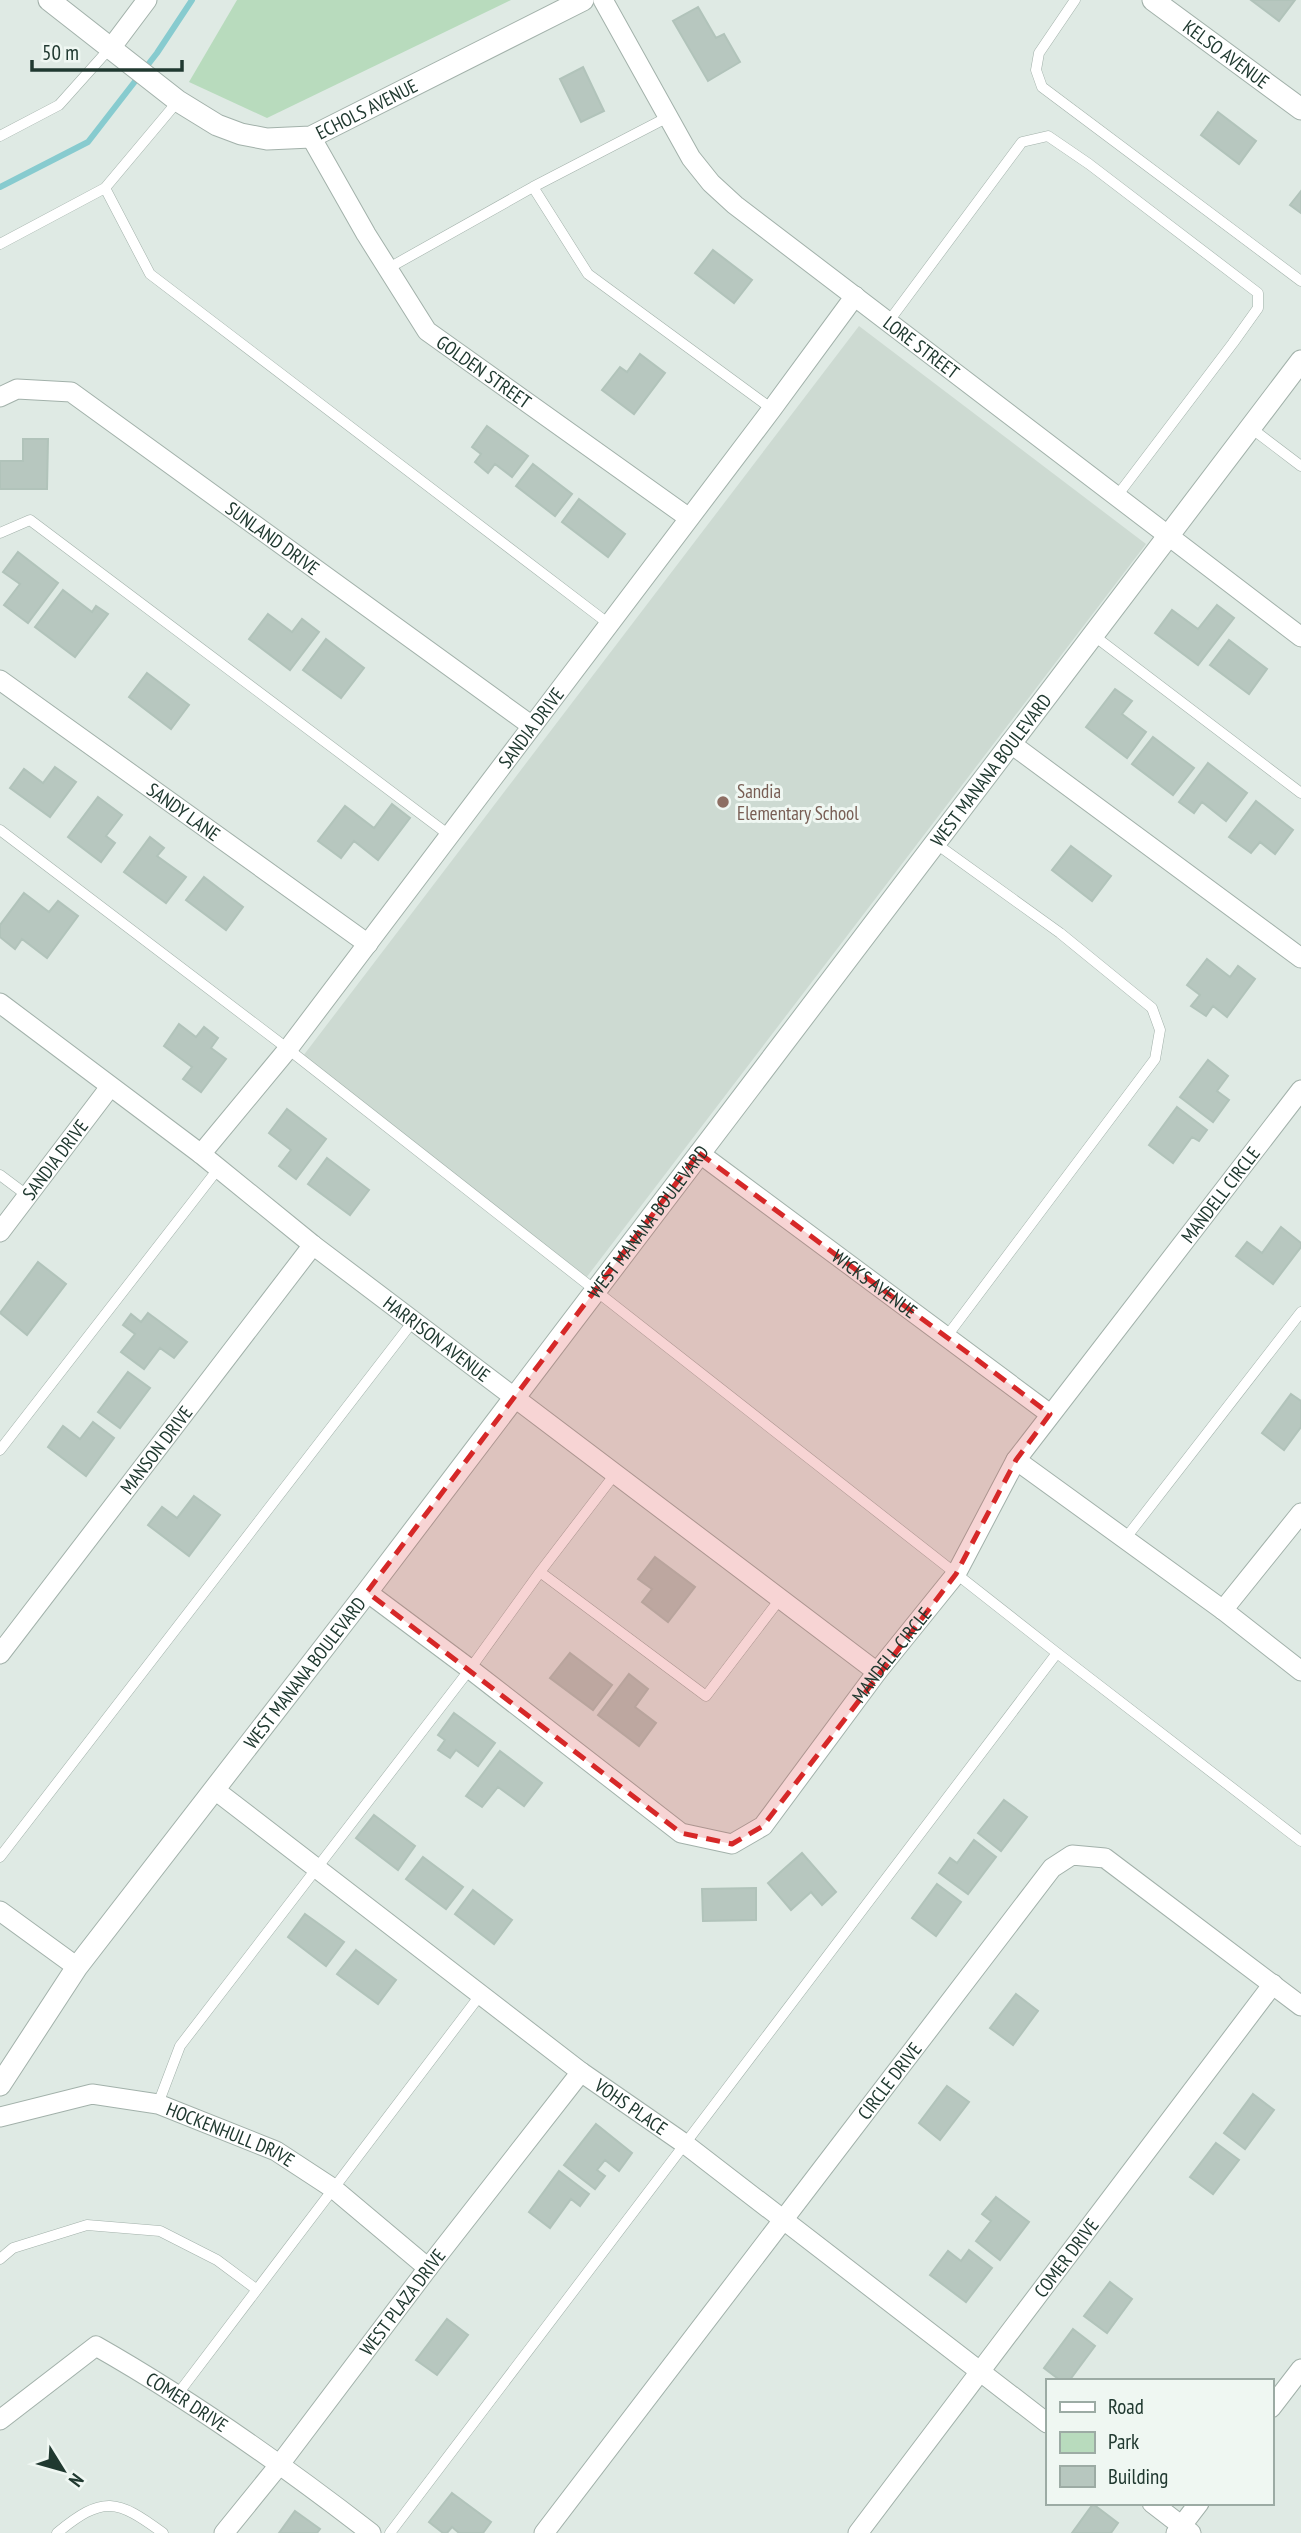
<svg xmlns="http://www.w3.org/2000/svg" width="1301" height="2533" viewBox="0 0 1301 2533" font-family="'PT Sans Narrow',sans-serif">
	<rect width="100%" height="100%" fill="#dfeae4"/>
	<path fill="#cddad2" d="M859 326 1146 544 586 1278 300 1060Z"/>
	<path fill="#b8dbbd" d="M237 0H511L267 118 189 82Z"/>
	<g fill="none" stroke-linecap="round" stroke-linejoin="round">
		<path stroke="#87cbcf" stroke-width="6" d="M0 187 88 142 157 53 192 0"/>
	</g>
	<path fill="#b7c7bf" stroke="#b1c3ba" stroke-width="2" d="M1251 0H1295L1279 21Z
		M698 7 716 38 724 34 740 62 708 81 673 21Z
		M583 67 604 111 581 122 560 79Z
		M1218 112 1256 141 1239 164 1201 135Z
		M1301 191V213L1290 205Z
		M713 250 752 280 734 303 695 273Z
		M640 354 665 373 634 414 602 390 620 367 627 372Z
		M487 426 528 456 512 477 495 464 488 473 475 462 481 454 472 447Z
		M23 439H48L47 489H0V461H23Z
		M533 464 572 494 555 516 516 486Z
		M579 499 625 534 608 557 562 522Z
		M18 552 58 583 28 623 4 605 20 584 3 572Z
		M63 590 92 612 96 606 108 614 75 657 35 627Z
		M1217 605 1234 618 1198 665 1155 633 1172 610 1198 629Z
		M268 614 292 632 302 619 319 632 290 670 249 639Z
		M326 639 364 668 341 698 303 670Z
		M1229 640 1267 669 1249 694 1210 665Z
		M147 673 189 705 171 729 129 697Z
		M1115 689 1132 701 1122 714 1146 732 1127 758 1086 727Z
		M1153 737 1194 768 1173 795 1132 764Z
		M1208 763 1247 793 1226 821 1202 802 1194 813 1179 802Z
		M55 767 76 782 50 817 10 788 24 769 43 783Z
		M98 797 122 815 106 836 115 843 101 862 68 837Z
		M1256 801 1293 830 1275 854 1260 842 1251 853 1229 837Z
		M392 804 410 818 378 860 354 841 341 858 318 841 345 806 374 828Z
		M150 837 164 848 157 856 186 877 166 903 124 872Z
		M1071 846 1111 876 1092 901 1052 870Z
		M204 877 243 907 226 930 186 900Z
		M24 893 49 912 58 901 78 916 47 958 22 939 15 949 0 937V925Z
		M1207 959 1230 977 1238 966 1255 979 1227 1017 1213 1006 1206 1016 1191 1006 1200 995 1187 985Z
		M179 1024 196 1037 204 1027 218 1038 211 1048 226 1059 201 1092 183 1079 192 1067 164 1046Z
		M1208 1060 1228 1076 1217 1091 1229 1100 1213 1122 1180 1097Z
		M1177 1107 1207 1130 1199 1141 1192 1137 1173 1163 1149 1145Z
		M287 1109 326 1139 296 1179 279 1166 291 1150 269 1133Z
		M327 1158 369 1190 350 1215 308 1184Z
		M1281 1227 1301 1243V1247L1273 1284 1236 1256 1247 1242 1262 1253Z
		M38 1262 66 1284 27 1335 0 1313Z
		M148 1313 187 1342 174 1358 160 1348 144 1369 121 1352 135 1334 123 1325 131 1314 141 1322Z
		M128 1372 150 1388 120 1428 98 1412Z
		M1291 1394 1301 1401V1427L1284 1450 1262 1433Z
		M93 1422 114 1438 86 1476 48 1447 63 1426 80 1439Z
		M194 1496 220 1515 189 1556 148 1525 162 1507 177 1518Z
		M655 1557 695 1587 668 1622 642 1602 652 1589 638 1579Z
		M570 1653 612 1685 593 1710 550 1678Z
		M629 1674 648 1689 635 1707 656 1723 639 1746 598 1715Z
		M454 1713 495 1743 478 1766 456 1750 450 1758 438 1750 445 1740 438 1735Z
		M500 1751 542 1783 524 1806 498 1787 482 1807 466 1796Z
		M1004 1800 1027 1817 1001 1851 978 1833Z
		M374 1815 415 1846 398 1870 356 1838Z
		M974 1840 996 1857 968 1894 939 1873 950 1858 957 1863Z
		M802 1853 836 1892 822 1905 811 1892 791 1910 768 1883Z
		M423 1857 463 1887 446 1909 406 1879Z
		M937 1884 961 1902 936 1936 912 1918Z
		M756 1888V1920L703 1921 702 1889Z
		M473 1890 512 1920 494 1944 455 1914Z
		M305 1914 344 1942 326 1966 288 1937Z
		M356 1950 396 1980 378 2004 337 1974Z
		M1016 1994 1038 2011 1013 2045 990 2028Z
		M947 2086 969 2102 940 2140 919 2123Z
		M1253 2094 1274 2110 1245 2149 1224 2133Z
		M596 2124 632 2153 619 2171 605 2160 597 2170 605 2176 595 2189 564 2165Z
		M1216 2143 1239 2160 1213 2194 1190 2177Z
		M559 2171 589 2194 580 2206 571 2199 550 2228 529 2212Z
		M996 2197 1029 2222 1000 2260 976 2241 991 2221 982 2214Z
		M969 2250 992 2268 966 2302 930 2275 948 2251 961 2261Z
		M1110 2282 1132 2299 1107 2333 1084 2316Z
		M447 2319 468 2335 437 2375 416 2360Z
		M1073 2329 1095 2346 1069 2381H1061L1044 2368Z
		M452 2493 491 2522 483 2533H459L452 2527 447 2533H443L429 2522Z
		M1093 2504 1118 2523 1111 2533H1072Z
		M295 2511 320 2529 317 2533H279Z"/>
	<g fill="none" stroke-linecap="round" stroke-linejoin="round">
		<g stroke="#a2b1aa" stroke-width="11">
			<path id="service" d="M1075 0 1039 53 1036 70 1042 87 1301 281
				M0 136 59 105 110 48
				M533 187 588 274 772 409
				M105 188 150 274 609 624
				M0 244 105 188 178 101
				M387 269 533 187 668 117
				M889 321 1022 142 1048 136 1089 164 1258 293V308L1233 343 1117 496
				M1251 428 1301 466
				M0 533 30 520 449 835
				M1093 635 1301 793
				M0 830 288 1049 1057 1653 1301 1841
				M935 843 1060 933 1152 1008 1160 1030 1155 1059 947 1336
				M0 1175 28 1196
				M0 1450 218 1169
				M1125 1539 1301 1312
				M540 1572 706 1696 780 1599
				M0 1857 414 1320
				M158 2104 180 2046 470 1669 540 1572 615 1474
				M0 2259 13 2248 87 2225 160 2231 217 2260 256 2289
				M177 2395 481 1994
				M57 2533C103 2495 117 2499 163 2533
				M390 2533 1057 1653"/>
		</g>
		<g stroke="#a2b1aa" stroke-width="21">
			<g id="minor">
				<path id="s1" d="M603 0 691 158 711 183 735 205 1301 637"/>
				<path d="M111 48 147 0"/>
				<path id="s2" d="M311 137 366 234 427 331 689 518"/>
				<path id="s3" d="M0 397 17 389 71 392 532 726"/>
				<path id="s4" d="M0 680 368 944"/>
				<path d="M1010 743 1301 958"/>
				<path id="s5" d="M0 1003 201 1154 313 1245 877 1672"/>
				<path id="s6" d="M699 1153 1050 1414"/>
				<path id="s7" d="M201 1154 288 1049 772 409 855 296"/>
				<path id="s8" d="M0 1232 110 1087"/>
				<path d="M1016 1460 1223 1610 1301 1671"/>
				<path id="s9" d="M367 1592 470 1669 681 1833 732 1844 763 1826 877 1672 956 1574 1016 1460 1301 1090"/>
				<path d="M1223 1610 1301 1513"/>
				<path id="s10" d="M0 1654 313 1245"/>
				<path id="s11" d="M215 1790 581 2072 685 2144 1047 2423"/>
				<path d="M0 1911 77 1967"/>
				<path id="s12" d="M0 2117 92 2094 158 2104 276 2151 334 2189 428 2268"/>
				<path d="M1271 2408 1301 2369"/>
				<path id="s13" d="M0 2420 96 2346C193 2401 283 2465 371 2533"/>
				<path d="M1152 2503 1191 2533"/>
				<path id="s14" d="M224 2533 280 2464 428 2268 581 2072"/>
				<path id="s15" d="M544 2533 1052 1868 1072 1855 1105 1858 1301 2006"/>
				<path id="s16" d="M858 2533 1273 1984"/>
				<path d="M1176 2533 1199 2503"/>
			</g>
		</g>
		<g stroke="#a2b1aa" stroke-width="23">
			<g id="tertiary">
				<path id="s17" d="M49 0 178 101 217 125 241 134 267 139 311 137 583 0"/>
				<path id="s18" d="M1153 0 1301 109"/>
				<path id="s19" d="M0 2085 77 1967 367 1592 1301 361"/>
			</g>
		</g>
		<use href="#service" stroke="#fff" stroke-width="10"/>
		<use href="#minor" stroke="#fff" stroke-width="19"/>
		<use href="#tertiary" stroke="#fff" stroke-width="21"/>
	</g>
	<path fill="#d62828" fill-opacity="0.2" stroke="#d62828" stroke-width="5" stroke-dasharray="14 9" stroke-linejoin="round" d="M699 1153 1050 1414 1016 1460 956 1574 763 1826 732 1844 681 1833 367 1592Z"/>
	<circle fill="#8d6e63" stroke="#eff7f2" stroke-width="2.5" cx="723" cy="802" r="7"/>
	<g text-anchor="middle" stroke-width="6" stroke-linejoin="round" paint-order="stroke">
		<g font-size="19" fill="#203930" stroke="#eff7f2">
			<text dy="7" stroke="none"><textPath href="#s18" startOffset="91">KELSO AVENUE</textPath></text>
			<text dy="7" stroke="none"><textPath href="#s17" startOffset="368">ECHOLS AVENUE</textPath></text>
			<text dy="7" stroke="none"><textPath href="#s1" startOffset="480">LORE STREET</textPath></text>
			<text dy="7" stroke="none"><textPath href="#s2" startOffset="296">GOLDEN STREET</textPath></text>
			<text dy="7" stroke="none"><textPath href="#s3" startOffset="322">SUNLAND DRIVE</textPath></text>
			<text dy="7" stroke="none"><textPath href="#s7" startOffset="539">SANDIA DRIVE</textPath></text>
			<text dy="7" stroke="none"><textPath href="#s19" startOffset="1647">WEST MANANA BOULEVARD</textPath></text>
			<text dy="7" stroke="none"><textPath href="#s4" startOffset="226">SANDY LANE</textPath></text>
			<text dy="7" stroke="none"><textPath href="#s8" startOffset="91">SANDIA DRIVE</textPath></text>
			<text dy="7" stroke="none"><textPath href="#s9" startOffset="1265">MANDELL CIRCLE</textPath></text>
			<text dy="7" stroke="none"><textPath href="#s19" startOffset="1080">WEST MANANA BOULEVARD</textPath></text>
			<text dy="7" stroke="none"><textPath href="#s6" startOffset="219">WICKS AVENUE</textPath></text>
			<text dy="7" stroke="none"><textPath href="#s5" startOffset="551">HARRISON AVENUE</textPath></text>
			<text dy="7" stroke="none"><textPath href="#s10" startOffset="257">MANSON DRIVE</textPath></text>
			<text dy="7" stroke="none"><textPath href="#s9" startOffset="698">MANDELL CIRCLE</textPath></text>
			<text dy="7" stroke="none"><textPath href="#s19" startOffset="513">WEST MANANA BOULEVARD</textPath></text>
			<text dy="7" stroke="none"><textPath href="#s15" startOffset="569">CIRCLE DRIVE</textPath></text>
			<text dy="7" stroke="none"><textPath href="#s11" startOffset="523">VOHS PLACE</textPath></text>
			<text dy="7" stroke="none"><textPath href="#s12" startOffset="240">HOCKENHULL DRIVE</textPath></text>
			<text dy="7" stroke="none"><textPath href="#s16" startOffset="345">COMER DRIVE</textPath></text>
			<text dy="7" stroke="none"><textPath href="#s14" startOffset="292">WEST PLAZA DRIVE</textPath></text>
			<text dy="7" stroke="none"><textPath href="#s13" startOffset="228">COMER DRIVE</textPath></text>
		</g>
		<g font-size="19" fill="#785e54" stroke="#eff7f2" text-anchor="start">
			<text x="737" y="798">Sandia<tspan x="737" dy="22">Elementary School</tspan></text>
		</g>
	</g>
	<rect x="1046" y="2379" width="228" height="126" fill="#eff7f2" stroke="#9caba4" stroke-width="2"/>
	<rect x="1060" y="2402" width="35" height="10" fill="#ffffff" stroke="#9caba4" stroke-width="2"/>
	<text x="1108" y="2414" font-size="21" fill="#203930">Road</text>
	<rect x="1060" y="2432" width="35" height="21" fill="#b8dbbd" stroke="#9caba4" stroke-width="2"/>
	<text x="1108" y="2449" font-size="21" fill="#203930">Park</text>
	<rect x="1060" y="2466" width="35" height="21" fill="#b7c7bf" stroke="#9caba4" stroke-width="2"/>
	<text x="1108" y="2484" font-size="21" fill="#203930">Building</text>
	<g transform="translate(63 2470) rotate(127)" stroke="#eff7f2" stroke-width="5" paint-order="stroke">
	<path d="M0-5L12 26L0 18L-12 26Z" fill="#203930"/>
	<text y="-10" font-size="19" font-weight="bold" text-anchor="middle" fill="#203930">N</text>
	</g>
	<path d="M32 60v10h150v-10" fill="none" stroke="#203930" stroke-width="3.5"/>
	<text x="42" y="60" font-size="21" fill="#203930" stroke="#eff7f2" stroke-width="5" paint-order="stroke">50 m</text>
</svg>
